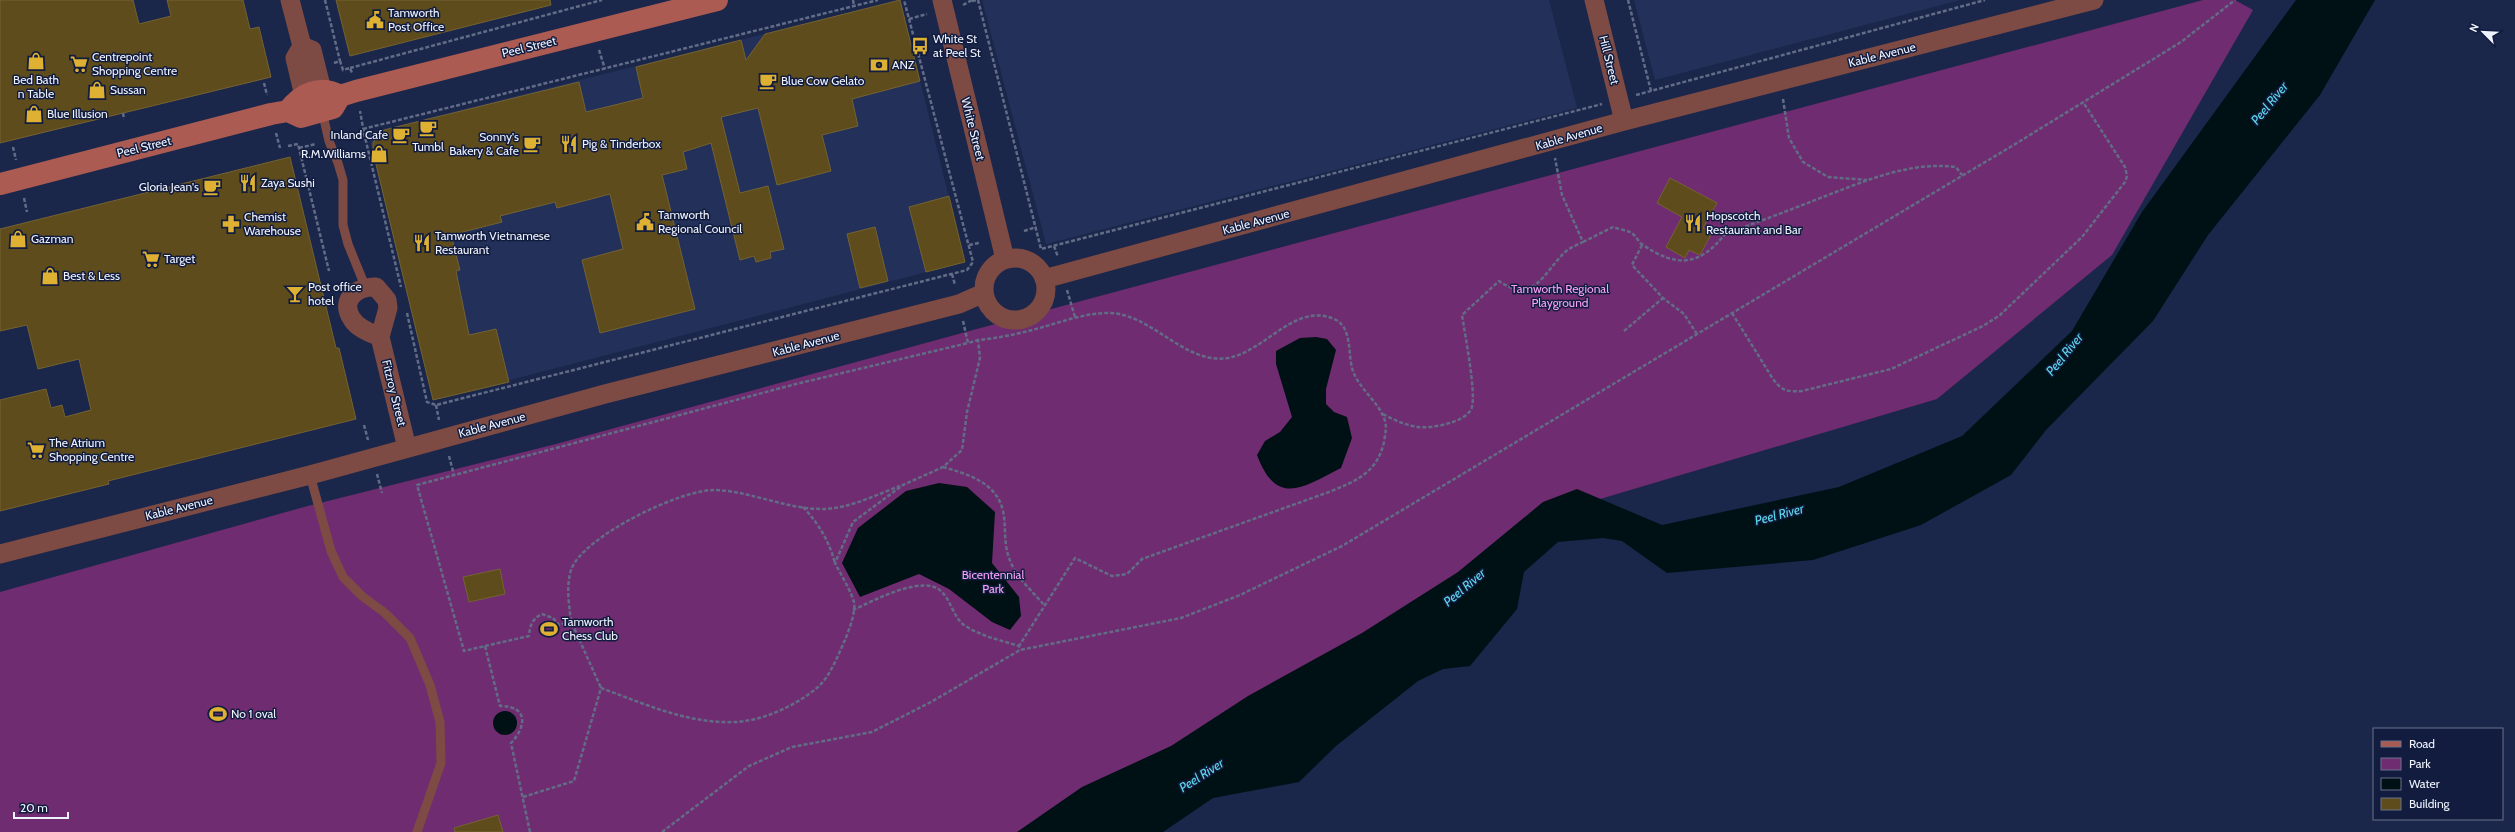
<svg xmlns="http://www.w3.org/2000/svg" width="2515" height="832" viewBox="0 0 2515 832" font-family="Cabin,sans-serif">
	<rect width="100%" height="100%" fill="#1a264a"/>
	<path fill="#23315a" d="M900 0 965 262 433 400 368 133Z
		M982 0H1549L1577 108 1046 244Z
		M1634 0H1960L1655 80Z"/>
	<path fill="#702c70" d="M2203 0H2235L2253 10 2112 255 1937 399 1553 513 1056 832H0V592L304 507 556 444 973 330Z"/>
	<path fill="#001115" d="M2296 0H2375L2320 95 2208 235 2153 321 2046 430 2011 475 1921 525 1813 560 1667 573 1622 541 1603 538 1558 542 1524 572 1517 609 1470 666 1443 669 1418 681 1336 746 1299 782 1213 798 1163 832H1017L1082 787 1171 746 1248 696 1362 633 1458 572 1543 502 1577 489 1662 525 1839 487 1962 436 2072 331 2142 212Z
		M1316 337 1327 339 1336 350 1326 389V404L1334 412 1347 417 1352 438 1341 468C1303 487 1277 508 1257 455L1265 441 1280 432 1292 417 1276 364V351L1300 338Z
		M939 483 967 487 995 512 992 563 1019 597 1021 616 1010 630 992 622 949 589 919 574 860 597 842 563 858 528 906 491Z
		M493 723a12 12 0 1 1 24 0a12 12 0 1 1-24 0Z"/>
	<path fill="#5e4c1d" stroke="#746233" d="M0 0H133L139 24 171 16 167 0H243L250 29 259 27 271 77 0 143Z
		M336 0H550L551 5 350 56Z
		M900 0 920 81 852 99 858 126 822 135 831 171 777 185 758 108 721 117 740 193 768 186 784 249 770 252 771 258 756 262 754 256 740 260 711 143 683 152 687 169 662 175 695 309 600 333 582 260 623 249 610 194 557 208 555 202 500 216 502 222 451 235 460 270 456 271 469 335 496 329 509 382 433 400 373 152V143L377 135 384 130 579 82 586 112 643 98 636 67 741 40 746 60 765 34Z
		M290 157 336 348H339L356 419 108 481 109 484 0 511V400L46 389 51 408 62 405 65 417 91 410 79 359 38 369 27 325 0 331V229Z
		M1670 178 1717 203 1703 228 1712 233 1700 255 1689 250 1685 258 1666 247 1682 217 1657 203Z
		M949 196 965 262 926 272 909 207Z
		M875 227 888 281 860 288 847 234Z
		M500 569 505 594 469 602 463 577Z
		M498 815 503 832H455L454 828Z"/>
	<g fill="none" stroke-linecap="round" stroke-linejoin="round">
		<path stroke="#626c87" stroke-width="2.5" stroke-dasharray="4 2" stroke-linecap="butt" d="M325 0 340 61
			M853 0 854 6
			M1628 0 1651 91
			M972 1 978 0 1041 249 1602 104
			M963 5 972 0
			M909 19 927 14
			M599 50 605 69
			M334 63 340 61 343 70 350 68 352 73
			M350 68 602 0
			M264 83 267 95
			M1636 95 1985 0
			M1783 99 1789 138 1803 162 1828 177 1867 180
			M123 113 124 119
			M363 129 878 0
			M276 133 280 148
			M364 133 401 287
			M342 138 364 133 360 111
			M288 146 298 144 329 271
			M13 147 16 160
			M299 148 316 144
			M24 198 27 212
			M1024 231 1036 227
			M1583 242 1613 227C1618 229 1625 230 1630 232 1636 235 1638 242 1643 245 1677 268 1700 266 1725 234 1758 222 1790 210 1823 197 1865 181 1910 161 1956 167L1962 175
			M969 245 979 243
			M1642 245 1632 265 1663 298 1684 314 1697 334
			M1054 246 1058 257
			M952 274 955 285
			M1067 290 1075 317
			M407 313 427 402 436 405 967 270 973 262 904 0
			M1732 313 1773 379C1782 391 1787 392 1802 391L1891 369 1983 326 2000 315 2082 237 2125 182 2127 176 2125 167 2083 102
			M963 321 968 343 978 340
			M1624 331 1663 298
			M436 405 439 420
			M1383 414C1394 420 1405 425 1418 427 1431 429 1468 422 1472 407 1476 391 1465 335 1462 315L1499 281C1533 305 1543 274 1564 253 1569 248 1577 245 1583 242L1562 195 1555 158
			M364 425 368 440
			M449 456 454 475
			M943 467C968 474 997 483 1003 511 1007 530 1002 545 1012 565 1019 580 1034 593 1044 605
			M377 474 382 493
			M803 507C819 524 829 541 835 563
			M853 610C873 601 924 573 942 592 951 601 954 618 964 625 980 636 1000 640 1019 646L1020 650
			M571 621C569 605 566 586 571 570 582 537 681 489 715 490 750 491 786 509 822 509 848 509 876 495 900 486
			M485 646 529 636C530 625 532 619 542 614L553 618 559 625 571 621 601 688
			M523 797 574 781 601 688C645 704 688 724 735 722 763 721 797 705 818 687 831 675 838 655 845 640 849 630 856 612 854 602 850 589 841 575 835 563L853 522 903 485 943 467 962 450 967 412 980 358 978 340C1000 338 1022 333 1043 327 1064 321 1086 313 1108 313 1152 313 1184 365 1228 358 1266 351 1295 302 1334 319 1352 326 1348 353 1352 368 1358 389 1379 401 1385 421 1387 429 1385 434 1384 442 1377 473 1356 481 1329 492L1142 559 1127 574 1112 576 1075 558 1019 646
			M530 832 511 743C527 726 528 706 500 706L485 646 464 651 417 485 796 384 968 343
			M662 832 749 766 792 747 872 732 931 702 1020 650 1181 618 1240 595 1342 546 2012 146 2181 42 2235 0"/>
		<path stroke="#7d4a44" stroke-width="9" d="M322 111 329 141 338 163 343 180V225L348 244 365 286
			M310 475 331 551 343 577 362 596 385 613 410 638 430 685 440 722 441 763 417 832"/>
		<path stroke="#7d4a44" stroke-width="19" d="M290 0 302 46 295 58 304 96
			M942 0 1005 259
			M1594 0 1624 121
			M302 46 312 50 322 90
			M984 289a31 31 0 1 1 62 0a31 31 0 1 1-62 0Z
			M1044 279 1624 121 2094 0
			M380 337C371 333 358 329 352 319 339 300 357 286 376 287L387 300 388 308 380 337 407 448
			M0 554 310 475 605 394 959 304 984 293"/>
		<path stroke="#ab5b52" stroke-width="22" d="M288 111C301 94 320 84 340 96
			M0 184 271 114 288 111 301 117 333 108 340 96 356 91 717 0"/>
	</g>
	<defs>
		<g id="civic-bare" transform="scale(1.38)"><path d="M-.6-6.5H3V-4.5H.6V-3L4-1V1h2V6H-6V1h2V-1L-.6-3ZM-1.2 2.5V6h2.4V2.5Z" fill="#deb133" stroke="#111c3f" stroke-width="2.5" paint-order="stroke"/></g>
		<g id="bus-bare" transform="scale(1.38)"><path d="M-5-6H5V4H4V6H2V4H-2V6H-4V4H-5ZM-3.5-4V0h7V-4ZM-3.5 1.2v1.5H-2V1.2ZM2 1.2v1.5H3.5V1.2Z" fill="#deb133" stroke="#111c3f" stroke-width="2.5" paint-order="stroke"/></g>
		<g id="shop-bare" transform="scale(1.38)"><path d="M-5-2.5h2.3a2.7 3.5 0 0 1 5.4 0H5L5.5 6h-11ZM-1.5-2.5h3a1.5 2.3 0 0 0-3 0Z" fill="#deb133" stroke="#111c3f" stroke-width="2.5" paint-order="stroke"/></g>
		<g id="supermarket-bare" transform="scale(1.38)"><path d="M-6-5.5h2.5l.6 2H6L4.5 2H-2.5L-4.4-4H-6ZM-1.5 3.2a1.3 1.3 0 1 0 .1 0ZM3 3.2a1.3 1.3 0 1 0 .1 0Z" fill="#deb133" stroke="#111c3f" stroke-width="2.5" paint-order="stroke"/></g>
		<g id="bank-bare" transform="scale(1.38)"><path d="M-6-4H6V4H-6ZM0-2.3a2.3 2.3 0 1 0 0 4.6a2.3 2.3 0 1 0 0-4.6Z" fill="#deb133" stroke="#111c3f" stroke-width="2.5" paint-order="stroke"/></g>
		<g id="cafe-bare" transform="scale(1.38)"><path d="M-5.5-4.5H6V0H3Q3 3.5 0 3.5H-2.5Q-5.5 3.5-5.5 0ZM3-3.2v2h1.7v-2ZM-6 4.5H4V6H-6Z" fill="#deb133" stroke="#111c3f" stroke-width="2.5" paint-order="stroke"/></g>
		<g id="restaurant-bare" transform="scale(1.38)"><path d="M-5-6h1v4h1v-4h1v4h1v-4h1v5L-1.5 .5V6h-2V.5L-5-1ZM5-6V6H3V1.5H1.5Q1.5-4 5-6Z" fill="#deb133" stroke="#111c3f" stroke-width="2.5" paint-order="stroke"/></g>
		<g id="pharmacy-bare" transform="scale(1.38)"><path d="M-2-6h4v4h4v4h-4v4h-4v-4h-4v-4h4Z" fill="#deb133" stroke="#111c3f" stroke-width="2.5" paint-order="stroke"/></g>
		<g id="bar-bare" transform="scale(1.38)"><path d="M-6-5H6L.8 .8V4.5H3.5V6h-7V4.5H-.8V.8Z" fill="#deb133" stroke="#111c3f" stroke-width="2.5" paint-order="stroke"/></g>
		<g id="stadium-bare" transform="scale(1.38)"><path d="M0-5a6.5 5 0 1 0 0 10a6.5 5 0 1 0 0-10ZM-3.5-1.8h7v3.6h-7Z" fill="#deb133" stroke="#111c3f" stroke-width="2.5" paint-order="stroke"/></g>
	</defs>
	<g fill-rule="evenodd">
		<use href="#civic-bare" x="375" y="20"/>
		<use href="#bus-bare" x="920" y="46"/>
		<use href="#shop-bare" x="36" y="61"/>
		<use href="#supermarket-bare" x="79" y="64"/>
		<use href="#bank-bare" x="879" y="65"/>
		<use href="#cafe-bare" x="768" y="81"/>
		<use href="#shop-bare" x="97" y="90"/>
		<use href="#shop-bare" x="34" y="114"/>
		<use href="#cafe-bare" x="428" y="128"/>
		<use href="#cafe-bare" x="401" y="135"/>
		<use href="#cafe-bare" x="532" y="144"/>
		<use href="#restaurant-bare" x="569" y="144"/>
		<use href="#shop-bare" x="379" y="154"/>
		<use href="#restaurant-bare" x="248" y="183"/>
		<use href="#cafe-bare" x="212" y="187"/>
		<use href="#civic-bare" x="645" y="222"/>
		<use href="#restaurant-bare" x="1693" y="223"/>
		<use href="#pharmacy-bare" x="231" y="224"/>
		<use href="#shop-bare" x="18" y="239"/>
		<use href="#restaurant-bare" x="422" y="243"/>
		<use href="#supermarket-bare" x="151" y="259"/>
		<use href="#shop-bare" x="50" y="276"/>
		<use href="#bar-bare" x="295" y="294"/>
		<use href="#supermarket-bare" x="36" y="450"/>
		<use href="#stadium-bare" x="549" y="629"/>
		<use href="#stadium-bare" x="218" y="714"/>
	</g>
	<g text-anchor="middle" stroke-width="3" stroke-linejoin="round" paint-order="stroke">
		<g font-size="12" fill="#eff3fd" stroke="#111c3f" text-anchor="start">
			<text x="388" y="17">Tamworth<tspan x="388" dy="14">Post Office</tspan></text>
			<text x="933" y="43">White St<tspan x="933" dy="14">at Peel St</tspan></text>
			<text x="92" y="61">Centrepoint<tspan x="92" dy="14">Shopping Centre</tspan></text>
			<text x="892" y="69">ANZ</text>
			<text x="36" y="84" text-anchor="middle">Bed Bath<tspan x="36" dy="14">n Table</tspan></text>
			<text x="781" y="85">Blue Cow Gelato</text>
			<text x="110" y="94">Sussan</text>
			<text x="47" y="118">Blue Illusion</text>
			<text x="388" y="139" text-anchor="end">Inland Cafe</text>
			<text x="519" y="141" text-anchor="end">Sonny's<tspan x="519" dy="14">Bakery &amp; Cafe</tspan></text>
			<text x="582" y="148">Pig &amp; Tinderbox</text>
			<text x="428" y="151" text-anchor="middle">Tumbl</text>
			<text x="366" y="158" text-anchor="end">R.M.Williams</text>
			<text x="261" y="187">Zaya Sushi</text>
			<text x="199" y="191" text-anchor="end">Gloria Jean's</text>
			<text x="658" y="219">Tamworth<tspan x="658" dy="14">Regional Council</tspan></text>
			<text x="1706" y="220">Hopscotch<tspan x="1706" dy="14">Restaurant and Bar</tspan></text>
			<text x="244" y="221">Chemist<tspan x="244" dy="14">Warehouse</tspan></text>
			<text x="435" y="240">Tamworth Vietnamese<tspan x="435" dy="14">Restaurant</tspan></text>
			<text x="31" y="243">Gazman</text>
			<text x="164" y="263">Target</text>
			<text x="63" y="280">Best &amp; Less</text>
			<text x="308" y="291">Post office<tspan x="308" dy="14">hotel</tspan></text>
			<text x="49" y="447">The Atrium<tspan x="49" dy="14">Shopping Centre</tspan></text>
			<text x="562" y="626">Tamworth<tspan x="562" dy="14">Chess Club</tspan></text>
			<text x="231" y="718">No 1 oval</text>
		</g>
		<g font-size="12" fill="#eff3fd" stroke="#111c3f">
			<text transform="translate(529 47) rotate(-14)" y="4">Peel Street</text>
			<text transform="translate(1882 55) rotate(-14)" y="4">Kable Avenue</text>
			<text transform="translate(1609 60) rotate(76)" y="4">Hill Street</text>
			<text transform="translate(973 129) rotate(76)" y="4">White Street</text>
			<text transform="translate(1569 137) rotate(-16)" y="4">Kable Avenue</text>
			<text transform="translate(144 147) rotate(-14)" y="4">Peel Street</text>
			<text transform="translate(1256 222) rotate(-15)" y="4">Kable Avenue</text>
			<text transform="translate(806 344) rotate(-15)" y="4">Kable Avenue</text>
			<text transform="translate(394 393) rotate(76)" y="4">Fitzroy Street</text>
			<text transform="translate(492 425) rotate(-15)" y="4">Kable Avenue</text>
			<text transform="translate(179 508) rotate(-14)" y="4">Kable Avenue</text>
		</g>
		<g font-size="12" fill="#faa3f7" stroke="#111c3f">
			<text x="1560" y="293">Tamworth Regional<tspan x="1560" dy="14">Playground</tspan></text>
			<text x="993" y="579">Bicentennial<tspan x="993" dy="14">Park</tspan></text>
		</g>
		<g font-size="13" font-style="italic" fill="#5dd8e9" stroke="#111c3f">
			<text transform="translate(2269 103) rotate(-51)" y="5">Peel River</text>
			<text transform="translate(2064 354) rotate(-51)" y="5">Peel River</text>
			<text transform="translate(1779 514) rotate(-15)" y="5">Peel River</text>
			<text transform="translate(1464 587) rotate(-40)" y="5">Peel River</text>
			<text transform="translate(1201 775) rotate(-33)" y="5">Peel River</text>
		</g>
	</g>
	<rect x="2373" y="728" width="130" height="92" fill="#111c3f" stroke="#6a728b"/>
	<rect x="2381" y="741" width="20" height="6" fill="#ab5b52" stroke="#6a728b"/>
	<text x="2409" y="748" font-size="12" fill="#eff3fd">Road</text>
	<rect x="2381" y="758" width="20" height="12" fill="#702c70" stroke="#6a728b"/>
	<text x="2409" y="768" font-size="12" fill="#eff3fd">Park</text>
	<rect x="2381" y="778" width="20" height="12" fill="#001115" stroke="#6a728b"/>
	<text x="2409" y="788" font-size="12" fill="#eff3fd">Water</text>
	<rect x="2381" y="798" width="20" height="12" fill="#5e4c1d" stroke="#6a728b"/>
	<text x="2409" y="808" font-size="12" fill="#eff3fd">Building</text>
	<g transform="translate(2483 32) rotate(294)" stroke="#111c3f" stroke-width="3" paint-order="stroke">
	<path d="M0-3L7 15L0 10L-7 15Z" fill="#eff3fd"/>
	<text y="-6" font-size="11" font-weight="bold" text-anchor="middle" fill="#eff3fd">N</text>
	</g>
	<path d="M14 812v6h54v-6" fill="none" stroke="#eff3fd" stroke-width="2"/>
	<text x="20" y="812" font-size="12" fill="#eff3fd" stroke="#111c3f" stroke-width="3" paint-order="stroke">20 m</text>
</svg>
